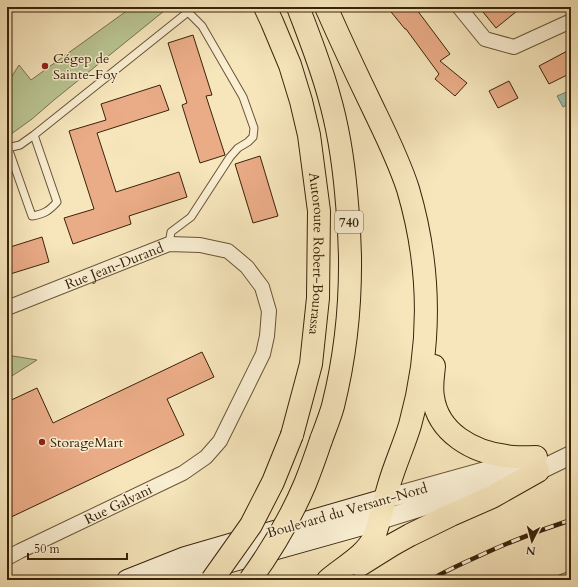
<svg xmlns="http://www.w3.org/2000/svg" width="578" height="587" viewBox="0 0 578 587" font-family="Cardo,serif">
	<rect width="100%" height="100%" fill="#f7e6bc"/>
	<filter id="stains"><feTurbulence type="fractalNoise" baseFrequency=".005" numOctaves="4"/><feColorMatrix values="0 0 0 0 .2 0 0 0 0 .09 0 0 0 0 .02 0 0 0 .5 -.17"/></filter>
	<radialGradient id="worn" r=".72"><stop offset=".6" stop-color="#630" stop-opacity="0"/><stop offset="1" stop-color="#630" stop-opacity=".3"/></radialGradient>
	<path fill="#bac693" stroke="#7a744e" d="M132 7H169L54 100 32 119 7 137V84L19 65 31 80Z
		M7 355 37 360 7 379Z"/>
	<path fill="#9ec0ad" stroke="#76816b" d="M571 90V103L563 107 557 96Z"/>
	<path fill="#eaac87" stroke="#392309" d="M387 7H415L420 14 450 54 440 61 467 83 455 96 435 79 439 74 406 29H405Z
		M479 7H522L496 28Z
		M193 35 212 95 206 96 225 155 200 163 182 105 187 103 168 43Z
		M571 49V73L549 84 539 66Z
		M509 81 518 98 498 108 489 91Z
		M160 85 169 110 97 133 116 192 179 172 187 197 129 216 131 224 73 244 64 218 94 209 69 131 106 120 101 104Z
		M260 156 278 216 253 223 235 164Z
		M42 237 49 262 7 275V248Z
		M202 352 214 377 167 399 184 435 7 519V402L37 388 53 423Z"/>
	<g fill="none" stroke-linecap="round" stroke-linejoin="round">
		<g stroke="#685436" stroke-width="9">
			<path id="service" d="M7 148 20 145 34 135 188 12 202 26 243 97 254 128 253 137 248 142 238 148 230 157 191 217 171 232 169 244
				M8 148 32 216C44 214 49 211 57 202L34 135
				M557 580 571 575"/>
		</g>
		<g stroke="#685436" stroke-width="16">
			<g id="minor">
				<path d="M459 7 485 39 514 47 571 21"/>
				<path id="s1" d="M7 308 169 244 200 245 228 251 247 267 262 287 269 311 267 336 263 354 220 441 206 457 183 473 20 551 7 558"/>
			</g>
		</g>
		<g stroke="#685436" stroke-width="20">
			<path id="tertiary" d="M385 499 525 460
				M380 520 538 471 571 455"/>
		</g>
		<g stroke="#392309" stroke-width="22">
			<path id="secondary" d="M127 580 185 557 385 499
				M174 580 209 568 380 520"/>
		</g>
		<g stroke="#392309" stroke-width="24">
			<g id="motorway">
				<path id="s2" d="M265 7 272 22 290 65 301 101 309 135 319 211 318 298 311 364 292 435"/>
				<path d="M298 7C309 36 321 66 329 96 338 127 343 159 346 192 354 265 351 334 333 406 330 417 325 429 321 440"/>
				<path d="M326 7C341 41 357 75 373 108 386 135 399 161 408 189 431 267 432 346 410 425 404 445 395 464 389 485 384 502 380 520 374 537 366 555 343 567 328 580"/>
				<path d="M434 366C433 377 431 387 433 397 438 433 473 452 506 456 516 458 526 457 536 457"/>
				<path d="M360 565 392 545 410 535 451 515 492 497 538 471"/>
			</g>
		</g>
		<use href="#service" stroke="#faefd3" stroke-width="7"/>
		<use href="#minor" stroke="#faefd3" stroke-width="14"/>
		<use href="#tertiary" stroke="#faefd3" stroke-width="18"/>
		<use href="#secondary" stroke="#faefd3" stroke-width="20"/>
		<use href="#motorway" stroke="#f7e6bc" stroke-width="22"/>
		<g stroke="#392309" stroke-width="4.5">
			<path id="rail" d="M430 580C446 571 463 563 479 556 509 542 540 530 571 520"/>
		</g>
		<use href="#rail" stroke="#faefd3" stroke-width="3" stroke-dasharray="9" stroke-linecap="butt"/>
		<g stroke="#392309" stroke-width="24" stroke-linecap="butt">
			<path id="motorway-bridge" d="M212 580 251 525 273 482 292 435
				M250 580C271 551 291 517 305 484 311 469 316 455 321 440"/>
		</g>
		<use href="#motorway-bridge" stroke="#f7e6bc" stroke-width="22"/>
	</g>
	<g fill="#8f2418" stroke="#faefd3" stroke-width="1.5">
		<circle cx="45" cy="66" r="4"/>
		<circle cx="42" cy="442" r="4"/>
	</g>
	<g text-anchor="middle" stroke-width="3" stroke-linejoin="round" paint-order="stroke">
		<rect fill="#faefd3" stroke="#736046" stroke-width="1" x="335" y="211" width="28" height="22" rx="3"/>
		<g font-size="13" font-weight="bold" fill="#392309">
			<text x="349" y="227">740</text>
		</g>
		<g font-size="14" fill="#392309" stroke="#faefd3" text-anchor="start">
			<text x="53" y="63">Cégep de<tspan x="53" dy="16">Sainte-Foy</tspan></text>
			<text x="50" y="447">StorageMart</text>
		</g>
		<g font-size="14" fill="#392309" stroke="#faefd3">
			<text dy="5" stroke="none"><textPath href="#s2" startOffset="255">Autoroute Robert-Bourassa</textPath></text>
			<text dy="5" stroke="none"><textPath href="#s1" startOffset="115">Rue Jean-Durand</textPath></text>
			<text transform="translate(118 504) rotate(-26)" y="5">Rue Galvani</text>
			<text transform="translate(347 510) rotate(-16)" y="5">Boulevard du Versant-Nord</text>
		</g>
	</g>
	<rect width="578" height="587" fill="none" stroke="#f7e6bc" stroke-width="24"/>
	<rect x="8" y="8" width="562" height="571" fill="none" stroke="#392309" stroke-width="2"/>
	<rect x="12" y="12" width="554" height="563" fill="none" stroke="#392309"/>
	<g transform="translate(532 541) rotate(186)" stroke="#faefd3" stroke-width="3" paint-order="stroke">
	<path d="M0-3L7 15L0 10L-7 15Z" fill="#392309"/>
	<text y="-6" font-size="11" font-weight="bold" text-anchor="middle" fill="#392309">N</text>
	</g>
	<path d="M28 553v6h99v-6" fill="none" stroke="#392309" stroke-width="2"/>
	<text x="34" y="553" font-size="12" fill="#392309" stroke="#faefd3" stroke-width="3" paint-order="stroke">50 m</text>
	<rect width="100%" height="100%" filter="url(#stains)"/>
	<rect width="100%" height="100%" fill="url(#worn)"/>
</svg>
